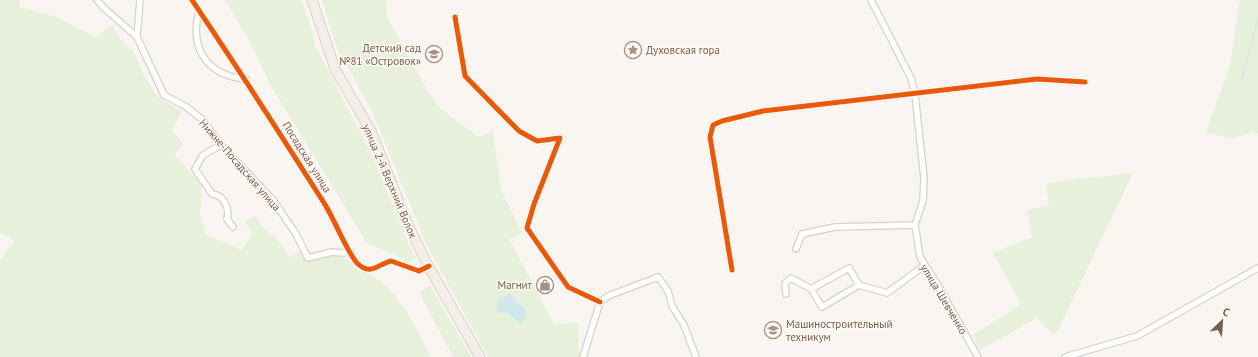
<svg xmlns="http://www.w3.org/2000/svg" width="1258" height="357" viewBox="0 0 1258 357" font-family="'PT Sans',sans-serif">
	<rect width="100%" height="100%" fill="#f9f5f0"/>
	<path fill="#e7f0db" d="M0 0H20L19 7 57 17 96 37 112 25 121 40 133 51 144 75 158 97 182 111 172 131 183 143 174 155 202 184 200 215 206 235 242 250 253 233 244 222 255 216 270 236 274 234 290 258 301 249 306 262 336 253C353 264 372 273 387 287 407 307 418 332 431 357H0V260L15 241 0 232Z
		M225 0H301L313 32 315 45 372 155 415 259 406 262C395 252 380 250 367 243L270 84 250 42Z
		M322 0H386L387 17 428 92 441 109 479 137 493 131 501 190 522 233 509 239 554 324 578 323 579 357H488L427 246 373 113 337 48Z
		M1240 0H1258V134L1254 131 1232 139 1206 132 1230 65Z
		M1133 173 1058 330 1054 335 1037 318 980 350 973 335 1021 304 993 253 1032 237 1027 210 1049 205 1046 183Z
		M430 286 472 357H453L419 292Z"/>
	<path fill="#d0e8ea" d="M509 294 527 311 526 317 521 324 508 313 496 312 498 301Z"/>
	<g fill="none" stroke-linecap="round" stroke-linejoin="round">
		<path stroke="#d0e8ea" stroke-width="1.5" d="M1241 82 1258 19"/>
		<g stroke="#d7d1cb" stroke-width="8">
			<path id="street" d="M97 0 104 8 137 37
				M140 0 137 37 164 95 185 106 203 120 221 145 273 200 296 234 308 258 332 252 344 253 350 251
				M192 0C237 67 281 135 324 203 334 218 348 255 358 264 371 276 378 264 391 261L419 271 429 266
				M871 0 911 78 915 94 924 178 923 201 915 225
				M199 11C189 48 207 76 246 79
				M455 17 465 76 519 131 537 141 560 138 534 204 527 228 568 287 600 302
				M221 145 203 155 195 169 212 194C224 195 230 208 227 219L233 227
				M796 249 802 234 835 227 915 225 920 257 939 287 978 357
				M732 270 710 137 713 125 722 121 763 111 1037 79 1085 82
				M811 289 822 307 859 285
				M786 294 785 283 791 278 811 289 849 268 859 285 887 293 925 265
				M583 357 600 302 608 296 658 277 668 291 672 306 684 325 696 357
				M1065 357 1137 336 1258 268"/>
		</g>
		<g stroke="#dad1cc" stroke-width="11">
			<path id="primary" d="M312 0 335 69 372 133 406 220 426 262 480 357"/>
		</g>
		<use href="#street" stroke="#fefefd" stroke-width="5.5"/>
		<use href="#primary" stroke="#f3eee8" stroke-width="9"/>
		<g stroke="#fffaf3" stroke-width="8">
			<path id="cycleway" d="M192 0C237 67 281 135 324 203 334 218 348 255 358 264 371 276 378 264 391 261L419 271 429 266
				M455 17 465 76 519 131 537 141 560 138 534 204 527 228 568 287 600 302
				M732 270 710 137 713 125 722 121 763 111 1037 79 1085 82"/>
		</g>
		<use href="#cycleway" stroke="#e8590c" stroke-width="5"/>
	</g>
	<defs>
		<g id="sight-ring" transform="scale(0.9)"><circle r="9.5" fill="#fffaf3" stroke="#a69286" stroke-width="1.5"/><path d="M0-6L1.8-2.2L6-1.7L2.9 1.2L3.7 5.4L0 3.3L-3.7 5.4L-2.9 1.2L-6-1.7L-1.8-2.2Z" fill="#a69286"/></g>
		<g id="school-ring" transform="scale(0.9)"><circle r="9.5" fill="#fffaf3" stroke="#a69286" stroke-width="1.5"/><path d="M0-5L7-2L0 1L-7-2ZM-4 1L0 2.5L4 1V4Q0 6-4 4Z" fill="#a69286"/></g>
		<g id="shop-ring" transform="scale(0.9)"><circle r="9.5" fill="#fffaf3" stroke="#a69286" stroke-width="1.5"/><path d="M-5-2.5h2.3a2.7 3.5 0 0 1 5.4 0H5L5.5 6h-11ZM-1.5-2.5h3a1.5 2.3 0 0 0-3 0Z" fill="#a69286"/></g>
		<g id="university-ring" transform="scale(0.9)"><circle r="9.5" fill="#fffaf3" stroke="#a69286" stroke-width="1.5"/><path d="M0-5L7-2L0 1L-7-2ZM-4 1L0 2.5L4 1V4Q0 6-4 4Z" fill="#a69286"/></g>
	</defs>
	<g fill-rule="evenodd">
		<use href="#sight-ring" x="633" y="50"/>
		<use href="#school-ring" x="434" y="54"/>
		<use href="#shop-ring" x="545" y="285"/>
		<use href="#university-ring" x="773" y="330"/>
	</g>
	<g text-anchor="middle" stroke-width="3" stroke-linejoin="round" paint-order="stroke">
		<g font-size="11" fill="#7a5c4d" stroke="#fffaf3" text-anchor="end">
			<text x="421" y="52">Детский сад<tspan x="421" dy="13">№81 «Островок»</tspan></text>
			<text x="646" y="54" text-anchor="start">Духовская гора</text>
			<text x="532" y="289">Магнит</text>
			<text x="786" y="328" text-anchor="start">Машиностроительный<tspan x="786" dy="13">техникум</tspan></text>
		</g>
		<g font-size="11" fill="#7a5c4d" stroke="#fffaf3">
			<text transform="translate(307 157) rotate(58)" y="4">Посадская улица</text>
			<text transform="translate(240 165) rotate(49)" y="4">Нижне-Посадская улица</text>
			<text transform="translate(390 181) rotate(67)" y="4">улица 2-й Верхний Волок</text>
			<text transform="translate(944 299) rotate(59)" y="4">улица Шевченко</text>
		</g>
	</g>
	<g transform="translate(1222 321) rotate(25)" stroke="#fffaf3" stroke-width="3" paint-order="stroke">
	<path d="M0-3L7 15L0 10L-7 15Z" fill="#7a5c4d"/>
	<text y="-6" font-size="11" font-weight="bold" text-anchor="middle" fill="#7a5c4d">С</text>
	</g>
</svg>
